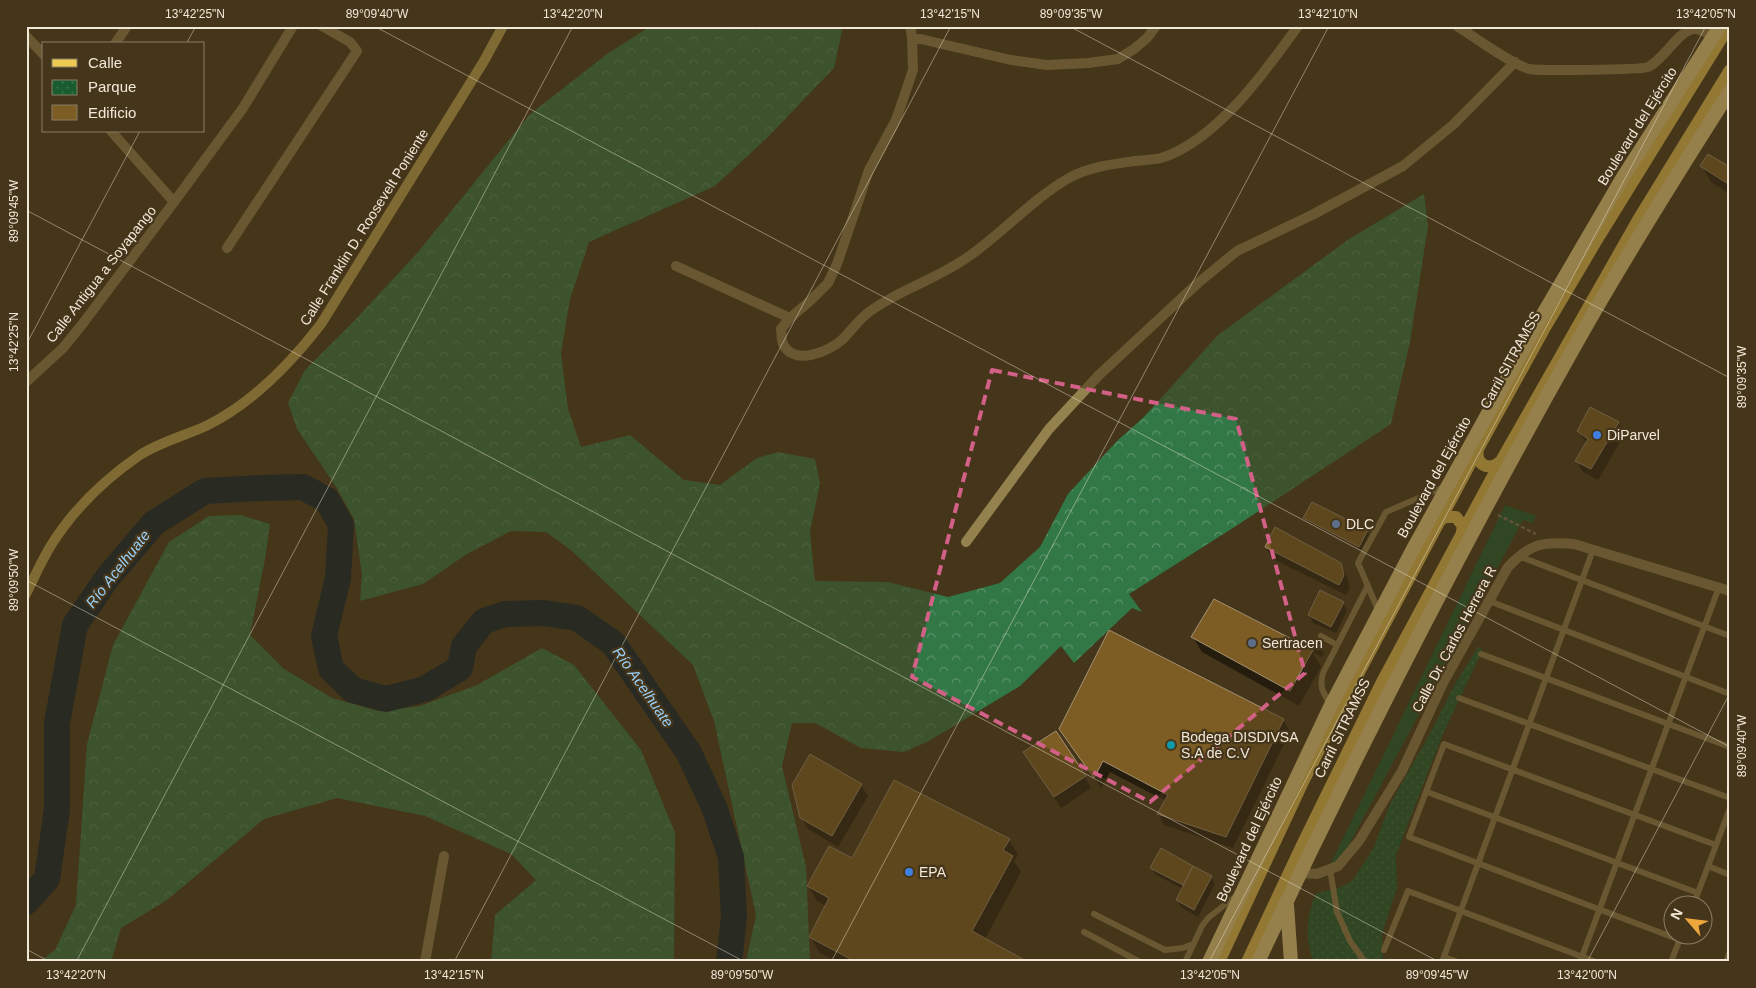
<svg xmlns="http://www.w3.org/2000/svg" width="1756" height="988" viewBox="0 0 1756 988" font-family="Arial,sans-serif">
	<defs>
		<pattern id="forest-crowns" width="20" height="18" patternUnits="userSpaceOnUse" patternTransform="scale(1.25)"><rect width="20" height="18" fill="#327846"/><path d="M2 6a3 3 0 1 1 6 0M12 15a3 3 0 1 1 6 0" fill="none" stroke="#5a9269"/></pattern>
		<pattern id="park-dots" width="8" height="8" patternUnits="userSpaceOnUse" patternTransform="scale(1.25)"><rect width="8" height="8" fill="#195c2f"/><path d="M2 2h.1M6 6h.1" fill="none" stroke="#3b734c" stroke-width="1.8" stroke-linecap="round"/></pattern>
	</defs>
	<rect width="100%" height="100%" fill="#45351a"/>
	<path fill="#195c2f" d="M1505 505 1536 516 1532 523 1523 520 1342 858 1330 865Z"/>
	<path fill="url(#forest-crowns)" d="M651 26H843L834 68 766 139 715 186 589 242 570 299 561 353 568 409 581 447 630 435 684 480 720 485 757 458 778 452 815 459 820 483 810 532 815 581 888 582 948 597 1000 583 1040 547 1068 494 1118 440 1144 417 1218 335 1349 239 1424 194 1428 226 1410 342 1391 424 1236 526 1129 594 1142 612 1132 608 1074 663 1061 646 1020 686 927 742 904 752 861 748 815 723H792L782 766 806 867 810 962H746L756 915 714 721 693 665 572 551 546 532 511 531 467 554 423 584 360 601 362 575 354 519 336 487 297 429 288 403 305 370 356 319 418 252 529 115 607 54Z
		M240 515 270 524 265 559 250 635 284 669 332 698 378 711 420 706 477 685 542 648 574 665 641 750 675 833 674 962H491L495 915 536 880 511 854 425 816 337 798 264 819 167 900 121 928 111 962H39L55 950 76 905 87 744 113 645 169 542 209 516Z"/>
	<path fill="url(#park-dots)" d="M1478 647 1483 649 1443 734 1396 855 1397 888 1382 934 1383 962H1313C1305 936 1306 917 1316 893L1339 888 1352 881 1373 849 1390 804 1432 730 1455 684Z"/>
	<path fill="#0007" d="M1702 166 1730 169V194L1711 182Z
		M1618 423 1624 435 1598 480 1583 472 1577 461 1587 444 1578 431Z
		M1305 518 1367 531 1369 534 1361 549 1307 521Z
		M1266 547 1340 564 1347 576 1350 588 1346 595 1273 559Z
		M1343 603 1347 610 1336 633 1313 623 1309 615Z
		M1193 637 1312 651 1313 653 1316 648 1322 651 1324 654 1322 657 1313 653 1321 667 1299 706 1202 652Z
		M1283 720 1290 732 1233 848 1164 825 1158 814 1166 801 1110 772 1101 788 1060 729Z
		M1025 753 1085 777 1091 788 1061 808Z
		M861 785 868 796 838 847 808 829 801 817Z
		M1009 840 1018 855 1014 861 1021 872 985 939 1025 962H837L819 952 810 936 826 906 817 901 808 886 853 860Z
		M1161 850 1211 877 1215 884 1198 917 1182 908 1177 900 1183 889 1156 875 1151 868Z"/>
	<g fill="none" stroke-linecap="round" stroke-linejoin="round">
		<path stroke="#071f2f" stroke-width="26" d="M26 902 47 879 57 809V723L75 625 108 577 154 523 205 491 261 488 303 487 327 500 341 525 338 578 324 636 331 669 353 690 386 699 425 689 460 668 464 646 484 621 505 614 544 613 577 618 613 643 689 753 714 807 731 857 734 917 729 962"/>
	</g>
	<path fill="#7d5d23" stroke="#a39173" d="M1708 154 1730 167V185L1700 166Z
		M1590 407 1619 422 1591 469 1575 461 1588 439 1577 431Z
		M1312 502 1368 530 1359 547 1303 518Z
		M1275 527 1341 563 1344 575 1339 585 1265 547Z
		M1320 590 1344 602 1331 627 1308 615Z
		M1214 599 1313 650 1290 691 1191 637Z
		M1109 630 1284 719 1226 837 1157 814 1168 795 1103 761 1094 778 1059 729Z
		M1056 731 1086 776 1054 797 1023 752Z
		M810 754 862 784 832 836 800 818 792 785Z
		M894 780 1010 839 1003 850 1013 856 972 931 1028 962H856L809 937 829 898 807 886 829 846 852 858Z
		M1161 848 1193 866 1183 885 1150 868Z
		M1193 866 1212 876 1194 910 1176 900Z"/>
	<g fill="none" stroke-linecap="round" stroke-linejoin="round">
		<path stroke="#84765f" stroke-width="2.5" stroke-dasharray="4 2.5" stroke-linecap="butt" d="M1498 515 1536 534"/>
		<path stroke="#93824d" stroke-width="6" d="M1518 556 1730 636
			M1489 601 1730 694
			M1379 612 1358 563 1386 512 1444 487
			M1321 636 1337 645
			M1481 654 1730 747
			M1459 698 1730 798
			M1331 705C1323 693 1319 687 1323 673L1368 585
			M1427 792 1698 893
			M1708 866 1730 875
			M1330 869 1337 912 1350 941 1365 962
			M1693 906 1730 808
			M1094 914 1165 950 1183 948 1193 944
			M1084 932 1140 962
			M1680 940 1409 837 1444 744 1716 845
			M1384 950 1408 891 1596 962
			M1444 957 1458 962
			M1185 962 1202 926 1208 918 1236 896
			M1442 962 1593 550
			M1580 962 1719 587
			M1671 962 1681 936
			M1726 962 1730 951"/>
		<path stroke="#93824d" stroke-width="10" d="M910 26 912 37 913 70 896 120 869 170 837 264 828 283 811 300 790 318 781 329C782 334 781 340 783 344 794 367 830 351 843 339 852 330 859 319 869 312 877 306 886 301 895 296 920 283 945 273 968 257 1003 233 1032 199 1069 178 1088 167 1113 164 1135 161 1143 160 1153 160 1161 158 1216 141 1265 72 1298 26
			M1457 26C1476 38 1509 63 1529 69 1538 71 1641 70 1648 67 1664 60 1679 29 1695 29 1701 29 1708 34 1714 36
			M26 36 44 55
			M912 37 1011 60 1047 65 1088 63 1118 59 1134 49 1147 38 1156 26
			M115 44 127 26
			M111 131 174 202
			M227 248 357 51 350 42 322 26
			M676 266 790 318
			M26 382 63 348 84 322 174 202 243 108 293 26
			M966 542 1049 429 1099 375 1198 283 1237 251 1312 215 1403 166 1454 124 1515 62
			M1299 873 1317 874 1338 866 1359 841 1402 771 1444 681 1508 567C1530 544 1542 541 1574 544L1730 591
			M425 962 444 856"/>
		<path stroke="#c7ab52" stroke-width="10" d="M26 594C34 578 41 562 50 547 72 511 105 479 140 455 160 442 184 436 206 426 252 404 290 364 321 324L484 61 503 26"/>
		<path stroke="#efca53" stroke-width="12" d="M1478 449C1475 465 1489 472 1501 461
			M1441 520 1445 517H1456L1463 526 1462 532
			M1219 962 1302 784 1339 710 1478 449 1543 331 1595 243 1729 26
			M1247 962 1303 843 1383 680 1501 461 1638 220 1730 70"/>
		<path stroke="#f5da86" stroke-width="14" d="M1287 905 1291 962
			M1209 962 1331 705 1413 549 1539 321 1623 177 1720 26
			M1258 962C1357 751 1463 544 1577 342 1625 257 1677 174 1730 91"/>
	</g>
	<path d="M0 0H1756V988H0ZM992 370 1236 419 1305 673 1150 802 912 677Z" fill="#45351a" fill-opacity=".55" fill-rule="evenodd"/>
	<path fill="none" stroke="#d36187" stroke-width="4" stroke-dasharray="10 6" stroke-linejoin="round" d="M992 370 1236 419 1305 673 1150 802 912 677Z"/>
	<path fill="none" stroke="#f2e8d8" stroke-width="1" stroke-opacity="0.45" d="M374 26 1730 747M1069 26 1730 378M186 44 196 26M26 210 1439 962M26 345 140 131M26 580 745 962M26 949 50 962M76 962 573 26M454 962 951 26M831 962 1329 26M1209 962 1706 26M1587 962 1730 693"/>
	<g fill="#3f7fe0" stroke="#45351a" stroke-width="2">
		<circle cx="1597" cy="435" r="5"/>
		<circle cx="909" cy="872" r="5"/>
	</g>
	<g fill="#5c6f8a" stroke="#45351a" stroke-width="2">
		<circle cx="1336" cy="524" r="5"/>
		<circle cx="1252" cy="643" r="5"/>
	</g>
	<circle fill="#0f9aa8" stroke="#45351a" stroke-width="2" cx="1171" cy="745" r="5"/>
	<g text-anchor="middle" stroke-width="4.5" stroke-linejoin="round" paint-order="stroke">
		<g font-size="14" fill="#f2e8d8" stroke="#45351a">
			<text transform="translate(1637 126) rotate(-58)" y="5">Boulevard del Ejército</text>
			<text transform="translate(364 227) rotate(-58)" y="5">Calle Franklin D. Roosevelt Poniente</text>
			<text transform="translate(101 274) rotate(-52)" y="5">Calle Antigua a Soyapango</text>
			<text transform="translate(1510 360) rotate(-61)" y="5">Carril SITRAMSS</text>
			<text transform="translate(1434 477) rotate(-61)" y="5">Boulevard del Ejército</text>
			<text transform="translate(1454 639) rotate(-62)" y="5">Calle Dr. Carlos Herrera R</text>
			<text transform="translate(1342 728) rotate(-64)" y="5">Carril SITRAMSS</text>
			<text transform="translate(1249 839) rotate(-65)" y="5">Boulevard del Ejército</text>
		</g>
		<g font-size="14" fill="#f2e8d8" stroke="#45351a" text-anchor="start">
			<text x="1607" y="440">DiParvel</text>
			<text x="1346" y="529">DLC</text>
			<text x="1262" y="648">Sertracen</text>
			<text x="1181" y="742">Bodega DISDIVSA<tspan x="1181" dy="16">S.A de C.V</tspan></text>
			<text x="919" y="877">EPA</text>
		</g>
		<g font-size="15" font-style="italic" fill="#98d1fa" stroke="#45351a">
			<text transform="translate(118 569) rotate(-52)" y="5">Río Acelhuate</text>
			<text transform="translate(643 687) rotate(55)" y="5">Río Acelhuate</text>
		</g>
	</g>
	<rect width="1756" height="988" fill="none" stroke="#45351a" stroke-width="55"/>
	<rect x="42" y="42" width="162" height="90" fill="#45351a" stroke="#8a7d66"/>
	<rect x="52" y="59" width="25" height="8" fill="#efca53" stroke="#8a7d66"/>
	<text x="88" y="68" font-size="15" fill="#f2e8d8">Calle</text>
	<rect x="52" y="80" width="25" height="15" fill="url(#park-dots)" stroke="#8a7d66"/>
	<text x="88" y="92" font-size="15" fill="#f2e8d8">Parque</text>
	<rect x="52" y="105" width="25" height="15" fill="#7d5d23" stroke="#8a7d66"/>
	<text x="88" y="118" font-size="15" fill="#f2e8d8">Edificio</text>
	<g transform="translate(1688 920) rotate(298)"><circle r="24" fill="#45351a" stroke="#8a7d66"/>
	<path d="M0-4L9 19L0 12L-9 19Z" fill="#eea73c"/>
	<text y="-8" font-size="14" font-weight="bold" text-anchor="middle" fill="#f2e8d8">N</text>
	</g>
	<rect x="28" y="28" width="1700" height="932" fill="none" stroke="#f2e8d8" stroke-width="2"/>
	<g font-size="12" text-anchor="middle" fill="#f2e8d8">
		<text x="195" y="18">13°42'25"N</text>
		<text x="377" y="18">89°09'40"W</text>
		<text x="573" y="18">13°42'20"N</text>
		<text x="950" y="18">13°42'15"N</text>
		<text x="1071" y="18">89°09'35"W</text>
		<text x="1328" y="18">13°42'10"N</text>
		<text x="1706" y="18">13°42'05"N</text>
		<text transform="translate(14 211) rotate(-90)" y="4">89°09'45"W</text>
		<text transform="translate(14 342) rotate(-90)" y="4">13°42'25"N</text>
		<text transform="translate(1742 377) rotate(-90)" y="4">89°09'35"W</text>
		<text transform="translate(14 580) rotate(-90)" y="4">89°09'50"W</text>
		<text transform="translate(1742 746) rotate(-90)" y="4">89°09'40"W</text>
		<text x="76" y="979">13°42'20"N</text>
		<text x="454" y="979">13°42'15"N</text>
		<text x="742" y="979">89°09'50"W</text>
		<text x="1210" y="979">13°42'05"N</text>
		<text x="1437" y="979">89°09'45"W</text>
		<text x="1587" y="979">13°42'00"N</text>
	</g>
</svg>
